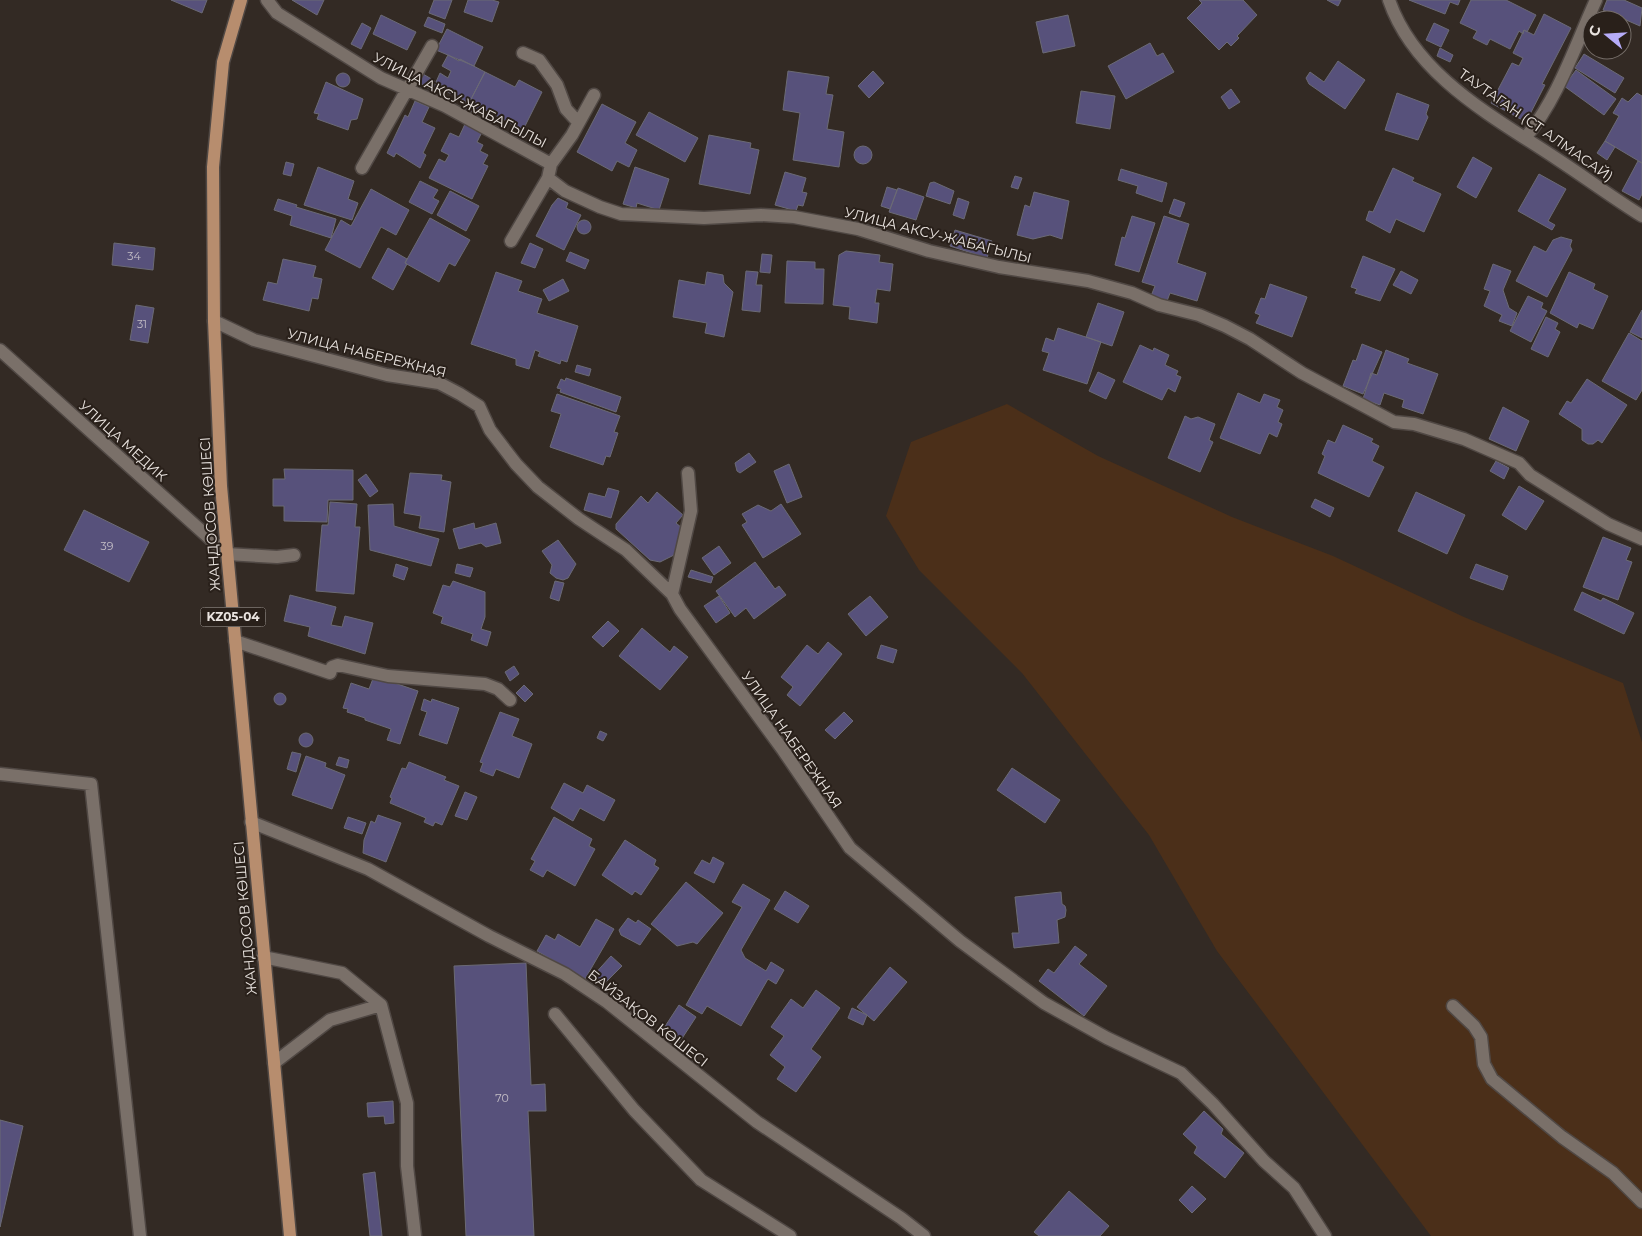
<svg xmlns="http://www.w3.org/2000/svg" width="1642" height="1236" viewBox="0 0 1642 1236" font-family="Montserrat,sans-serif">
	<rect width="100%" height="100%" fill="#332a24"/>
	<path fill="#4b2f19" d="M1007 404 1098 456 1232 517 1333 556 1464 617 1623 683 1642 742V1236H1431L1217 951 1149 835 1022 673 919 570 886 516 911 442Z"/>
	<path fill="#57517b" stroke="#6b6a75" d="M171 0H207L202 13Z
		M292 0H324L317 15Z
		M434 0H452L445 19 429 13Z
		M468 0H492L499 2 492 22 464 12Z
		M1199 0H1243L1257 15 1237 36 1239 38 1231 46 1227 42 1219 50 1187 18 1202 3Z
		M1327 0H1341L1338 6Z
		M1409 0H1460L1458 5 1450 2 1445 14Z
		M1471 0H1506L1536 15 1527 32 1524 30 1523 34 1519 31 1510 49 1490 39 1487 45 1473 38 1477 31 1460 23Z
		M1607 0H1624L1642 8 1640 26 1603 10Z
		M1544 14 1571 28 1542 84 1545 85 1526 122 1491 103 1512 63 1519 66 1523 58 1513 53 1524 30 1534 35Z
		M381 15 416 32 407 50 373 34Z
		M1068 15 1075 46 1043 53 1036 22Z
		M428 17 445 24 442 33 424 26Z
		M362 23 371 28 361 49 351 44Z
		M1434 23 1449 30 1441 47 1426 40Z
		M447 29 483 47 474 66 436 50Z
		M1150 43 1157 56 1163 53 1174 72 1126 99 1108 66Z
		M1440 48 1453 55 1450 62 1437 56Z
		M1584 54 1624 78 1615 93 1575 68Z
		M448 55 459 61 460 59 485 72 469 103 442 89 443 86 436 82 440 73 448 78 451 71 442 66Z
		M1338 61 1365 80 1345 109 1309 84 1306 78 1310 72 1324 82Z
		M1576 70 1616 99 1604 115 1564 86Z
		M788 71 829 77 826 94 833 95 827 129 844 132 839 167 793 160 800 113 783 110Z
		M873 71 884 83 869 98 858 86Z
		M485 72 515 87 519 80 542 92 523 130 480 107 476 114 463 107 466 102 469 103Z
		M336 80a7 7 0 1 1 14 0a7 7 0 1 1-14 0Z
		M423 74 435 81 433 83 440 88 436 93 418 82Z
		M326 82 363 99 357 119 351 120 348 130 317 119 319 114 314 113Z
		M1231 89 1240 102 1229 109 1221 97Z
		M1081 91 1115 96 1110 129 1076 123Z
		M1397 93 1429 105 1426 114 1428 117 1418 140 1385 130Z
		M1637 93 1642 96V163L1605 141 1619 116 1613 113 1622 98 1628 102Z
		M415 101 429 107 422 122 435 128 423 153 426 155 420 168 396 153 394 157 387 153 405 115 408 117Z
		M602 104 636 122 625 143 637 150 629 167 617 161 612 171 577 152Z
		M649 112 698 138 685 162 636 135Z
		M465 124 482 132 477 142 483 145 480 151 488 155 483 164 488 166 472 199 429 178 439 159 445 162 449 155 441 151 450 133 459 137Z
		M709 135 751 143 750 148 759 150 750 194 699 184Z
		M1605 141 1615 147 1607 160 1597 153Z
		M854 155a9 9 0 1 1 18 0a9 9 0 1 1-18 0Z
		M1473 157 1492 168 1476 198 1457 187Z
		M1638 161 1642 163V194L1639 200 1622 191Z
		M286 162 294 164 291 176 283 174Z
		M318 167 354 181 348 199 358 203 352 220 304 205Z
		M635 167 669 179 659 210 637 203 636 208 623 204Z
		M1393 168 1414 178 1412 181 1441 194 1424 232 1396 219 1390 233 1366 220 1369 211 1373 212Z
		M1121 169 1167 183 1162 202 1136 193 1138 186 1118 180Z
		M785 172 806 178 802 192 807 193 803 206 798 205 796 211 775 205Z
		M1539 174 1566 189 1548 221 1555 225 1552 230 1518 211Z
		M1015 176 1022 178 1018 189 1011 187Z
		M420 181 438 190 433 198 439 201 432 214 409 202Z
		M934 182 954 191 950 204 926 196 930 183Z
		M887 187 897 190 890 209 881 206Z
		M898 188 924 197 916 220 889 212Z
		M371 189 409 210 396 235 381 227 360 268 325 250 341 220 351 226Z
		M450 191 479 206 466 231 437 215Z
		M1034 192 1069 201 1062 239 1050 235 1033 239 1017 235 1025 205 1030 207Z
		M558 198 568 203 566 208 581 215 564 250 536 236 552 205Z
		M958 198 969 202 964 219 953 215Z
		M278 199 297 205 296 207 336 219 331 238 290 225 292 216 274 210Z
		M1174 199 1185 203 1180 217 1169 213Z
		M1132 216 1155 223 1139 272 1115 265 1122 237 1125 238Z
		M1164 216 1189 224 1177 263 1206 273 1197 301 1170 293 1167 301 1151 296 1155 286 1142 282Z
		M430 218 470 240 455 266 449 263 439 282 405 263Z
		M577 227a7 7 0 1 1 14 0a7 7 0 1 1-14 0Z
		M955 230 992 241 987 258 950 246Z
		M1561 237 1572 240 1570 246 1572 250 1547 297 1516 281 1534 246 1546 252 1553 240Z
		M114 243 155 248 153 270 112 265Z
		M530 243 543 249 535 268 521 263Z
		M388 248 407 259 405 263 407 264 393 290 372 278Z
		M846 251 880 255 879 262 893 264 890 291 877 289 875 303H879L877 323 849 319 850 307 833 305 839 255Z
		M570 252 589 260 585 269 566 261Z
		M762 254 772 255 770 273 760 272Z
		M1363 256 1395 269 1380 301 1355 293 1357 289 1351 287Z
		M283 259 316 266 313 277 322 279 318 299 312 298 309 311 263 300 268 282 277 284Z
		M787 261 815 262V269H824L823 304 785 303Z
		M1493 264 1511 271 1503 290 1509 308 1517 313 1512 326 1499 321 1502 315 1484 306 1490 291 1484 289Z
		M746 271 758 272 756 285H762L760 312 742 310Z
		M1401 271 1418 280 1411 294 1393 285Z
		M496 272 522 281 518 291 542 299 537 313 578 326 567 362 561 360 560 364 538 356 540 352 535 350 529 369 516 365V359L471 344Z
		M707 272 723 275 724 283 733 292 724 337 705 333 707 323 673 317 679 280 705 285Z
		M1569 272 1595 284 1593 289 1608 296 1593 329 1579 323 1577 328 1550 313Z
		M563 279 569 291 549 301 543 290Z
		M1270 284 1307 297 1292 337 1256 323 1260 315 1255 313 1261 298 1265 299Z
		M1528 296 1543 303 1541 308 1547 311 1531 342 1510 331Z
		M1098 303 1124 312 1112 346 1086 337Z
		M136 305 154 308 148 343 130 340Z
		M1642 310V338L1630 332Z
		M1546 317 1558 323 1555 329 1560 332 1548 357 1531 349Z
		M1058 328 1101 342 1087 384 1043 370 1049 353 1042 351 1046 338 1054 341Z
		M1629 333 1642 341V390L1636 400 1602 381Z
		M1362 344 1382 352 1363 394 1343 386 1353 360 1356 361Z
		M1140 345 1153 351 1154 348 1169 355 1165 365 1178 371 1176 375 1181 377 1175 392 1168 388 1162 400 1123 382Z
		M1386 350 1409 359 1407 363 1438 374 1423 414 1402 407 1404 400 1384 393 1380 405 1363 399 1371 373 1377 375Z
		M577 365 591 369 589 376 575 372Z
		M1098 372 1115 380 1106 399 1089 391Z
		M566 378 621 397 616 412 560 392 561 389 557 388 561 379 565 381Z
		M1587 379 1627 405 1602 443 1598 440 1593 444H1588L1582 440V429L1559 414 1567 401 1571 403Z
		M1238 393 1260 403 1264 394 1280 400 1277 407 1283 410 1278 422 1282 424 1277 437 1269 433 1260 454 1220 438Z
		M557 394 620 416 614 432 618 433 610 457 606 456 603 465 550 447 561 414 551 411Z
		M1503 407 1529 421 1516 451 1489 439Z
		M1185 416 1191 419 1198 417 1215 424 1209 440 1213 442 1200 472 1168 458Z
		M1343 425 1373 439 1371 442 1379 446 1372 461 1384 467 1369 497 1318 473 1325 456 1322 454 1328 440 1335 443Z
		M749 453 756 462 740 473 737 471 735 463Z
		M1496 461 1509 468 1504 479 1490 471Z
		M789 464 802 497 787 503 774 471Z
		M284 469 353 470V500H328L327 522 284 521V506H273V479H285Z
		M410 473 442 475 441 480 451 482 444 532 419 528 421 516 404 513Z
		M366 474 378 491 370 497 358 480Z
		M1519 486 1544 501 1526 530 1502 515Z
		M608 488 619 491 611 518 584 510 589 493 605 497Z
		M657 492 683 515 676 523 682 528V539L674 555 660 562 650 560 616 529V524L641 496 648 503Z
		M1416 492 1465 515 1447 554 1398 531Z
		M1315 499 1334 508 1330 517 1311 507Z
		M330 502 357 504 355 527H360L354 594 316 591 322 525H328Z
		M393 504 394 526 439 539 431 566 370 550 368 505Z
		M781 504 801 534 763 558 742 525 747 522 742 514 758 505 771 511Z
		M84 510 149 542 129 582 64 550Z
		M474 523 475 529 496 523 501 543 486 547 481 543 459 549 453 529Z
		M1603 537 1631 548 1626 560 1632 562 1618 600 1583 587Z
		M558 540 576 564 568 578 563 580 556 578 550 573 552 565 542 551Z
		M719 546 731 563 714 575 702 558Z
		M755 562 775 589 779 586 786 595 754 619 746 608 735 617 716 591Z
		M396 564 408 568 404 580 393 576Z
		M457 564 473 568 470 577 455 573Z
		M1476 564 1508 576 1503 590 1470 578Z
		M691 570 713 577 711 583 688 577Z
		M453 581 485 592V617L481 629 491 632 487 646 471 640 473 634 441 623 443 617 433 613 443 585 450 587Z
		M555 581 564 583 559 601 550 598Z
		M1582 592 1601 601 1603 598 1634 613 1624 634 1574 610Z
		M290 595 336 607 331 625 342 627 345 616 373 623 365 654 308 636 310 627 284 621Z
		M719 596 730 613 716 623 704 606Z
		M870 596 888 617 866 636 848 614Z
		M608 621 619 631 603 647 592 637Z
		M642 628 670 652 674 646 688 657 660 690 619 656Z
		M828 642 842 654 800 706 787 695 793 687 781 677 807 645 818 654Z
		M881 645 897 650 893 663 877 658Z
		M514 666 519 674 510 681 505 672Z
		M374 676 418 691 400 744 387 740 391 729 365 720V718L347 712 348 709 343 708 351 683 369 689Z
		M524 685 533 694 525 702 516 693Z
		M274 699a6 6 0 1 1 12 0a6 6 0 1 1-12 0Z
		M424 699 431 702 432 699 459 708 447 744 419 735 427 712 421 710Z
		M500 712 519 719 512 736 532 744 519 778 496 769 493 776 480 771 483 763 480 762Z
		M844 712 853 721 835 739 825 730Z
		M600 731 607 734 603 741 597 738Z
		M299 740a7 7 0 1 1 14 0a7 7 0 1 1-14 0Z
		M292 752 301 754 296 772 287 769Z
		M306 756 326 763 325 767 345 775 332 809 292 795Z
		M339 757 349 760 347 768 336 765Z
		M409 762 446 777 444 780 459 786 442 825 435 822 433 826 424 822 426 818 390 803 392 798 390 797 402 768 406 769Z
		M1012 768 1060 800 1045 823 997 790Z
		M564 783 583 793 587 785 615 800 604 821 580 808 573 821 551 808Z
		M465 792 477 797 467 820 455 816Z
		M378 815 401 823 386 862 363 853 364 840 371 821 375 823Z
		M348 817 366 823 362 834 344 828Z
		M554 817 592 839 589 846 595 849 575 886 547 870 543 877 530 870 535 861 531 859Z
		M625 840 656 860 654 865 659 868 641 895 635 891 632 895 602 875Z
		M713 857 724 863 714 883 694 873 702 860 710 864Z
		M686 882 723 913 697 944 693 942 677 946 651 924Z
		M743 884 770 900 741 950 745 958 766 971 771 962 784 970 776 984 768 979 741 1026 707 1006 702 1014 686 1005 742 907 732 902Z
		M785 891 809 906 798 923 774 909Z
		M1061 892 1062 904 1065 906 1066 910 1065 917 1057 920 1059 943 1014 948 1012 933H1019L1015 897Z
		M628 918 636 923 638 920 651 929 640 945 621 935 619 930Z
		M596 919 614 929 585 979 537 951 546 935 555 940 558 934 580 947Z
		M1075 946 1087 955 1079 964 1107 986 1084 1016 1039 981 1048 969 1054 973Z
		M611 956 622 966 604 984 592 977Z
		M526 963 531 1085 545 1084 546 1111H528L534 1236H466L454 966Z
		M890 967 907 982 874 1021 857 1007Z
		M816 990 840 1008 811 1049 821 1057 796 1092 777 1079 785 1067 770 1055 784 1036 771 1027 791 999 803 1008Z
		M679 1005 696 1017 679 1043 662 1031Z
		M852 1008 867 1015 863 1025 848 1018Z
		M393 1101 394 1123 385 1124 384 1116 368 1117 367 1103Z
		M1204 1111 1223 1129 1221 1134 1244 1153 1225 1178 1194 1153 1197 1147 1183 1134Z
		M0 1120 23 1126 0 1227Z
		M375 1172 382 1236H370L363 1174Z
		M1192 1186 1206 1199 1192 1213 1179 1200Z
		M1069 1191 1109 1226 1100 1236H1039L1034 1232Z"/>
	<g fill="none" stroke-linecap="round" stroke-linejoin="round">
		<g stroke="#504844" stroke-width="15">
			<path id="minor" d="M267 0 277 13 381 78 445 106 551 164 548 178 565 191 600 207 621 214 704 218 761 215 794 217 858 229 929 251 999 267 1088 281 1132 293 1159 305 1199 315 1225 326 1250 339 1302 373 1394 422 1414 424 1464 439 1519 463 1530 475 1608 524 1642 539
				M1389 0C1415 76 1494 117 1557 159 1586 178 1613 198 1642 216
				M523 53 539 60 557 85 566 109 578 122
				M1525 138C1558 99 1575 46 1596 0
				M551 164 572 135 594 95
				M362 168 432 46
				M511 241 548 178
				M214 321 254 340 387 375 439 383 460 394 479 406 490 430 516 464 538 487 579 519 626 550 672 594 680 609 783 750 850 848 960 941 1044 1003 1107 1038 1181 1073 1213 1104 1264 1161 1294 1188 1325 1236
				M0 350 227 554 277 557 294 555
				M672 594 691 511 688 473
				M235 641 330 673 332 667 338 665 388 676 485 684 498 689 510 700
				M0 774 91 784 140 1236
				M251 822 368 869 489 936 565 974 607 1002 757 1122 901 1218 924 1236
				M263 957 342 973 381 1005 407 1103V1166L415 1236
				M1453 1006 1474 1026 1481 1037 1484 1064 1492 1079 1562 1137 1613 1173 1642 1202
				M555 1014 634 1110 701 1180 790 1236
				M274 1063 330 1020 381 1005"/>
		</g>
		<g stroke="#504844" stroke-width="15">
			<path id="major" d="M241 0 223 62 213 167 214 321 221 486 290 1236"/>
		</g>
		<use href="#minor" stroke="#7a7069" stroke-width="12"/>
		<use href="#major" stroke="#b78d6e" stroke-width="12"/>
	</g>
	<g text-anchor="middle" stroke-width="4" stroke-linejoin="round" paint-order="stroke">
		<g font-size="11" fill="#c4bec6">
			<text x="134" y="260">34</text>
			<text x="142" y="328">31</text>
			<text x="107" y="550">39</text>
			<text x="502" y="1102">70</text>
		</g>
		<rect fill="#29201a" stroke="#afa8a4" stroke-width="1" x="200.5" y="607.5" width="65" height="19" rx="4"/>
		<g font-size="12" font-weight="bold" fill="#e9e3df">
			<text x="233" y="621">KZ05-04</text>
		</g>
		<g font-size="14" fill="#e9e3df" stroke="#29201a">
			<text transform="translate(460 100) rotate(27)" y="5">УЛИЦА АКСУ-ЖАБАГЫЛЫ</text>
			<text transform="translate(1536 125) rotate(35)" y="5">ТАУТАГАН (СТ АЛМАСАЙ)</text>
			<text transform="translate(938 235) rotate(14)" y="5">УЛИЦА АКСУ-ЖАБАГЫЛЫ</text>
			<text transform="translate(367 353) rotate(14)" y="5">УЛИЦА НАБЕРЕЖНАЯ</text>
			<text transform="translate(123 441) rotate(42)" y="5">УЛИЦА МЕДИК</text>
			<text transform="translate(210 514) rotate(-94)" y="5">ЖАНДОСОВ КӨШЕСІ</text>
			<text transform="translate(792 740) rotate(55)" y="5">УЛИЦА НАБЕРЕЖНАЯ</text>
			<text transform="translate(245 918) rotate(-95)" y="5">ЖАНДОСОВ КӨШЕСІ</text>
			<text transform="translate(648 1018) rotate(38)" y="5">БАЙЗАҚОВ КӨШЕСІ</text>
		</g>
	</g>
	<g transform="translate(1607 35) rotate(288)"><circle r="24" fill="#29201a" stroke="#766e69"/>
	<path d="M0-4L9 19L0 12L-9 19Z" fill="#b6acf8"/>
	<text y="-8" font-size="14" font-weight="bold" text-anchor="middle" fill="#e9e3df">С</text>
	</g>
</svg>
